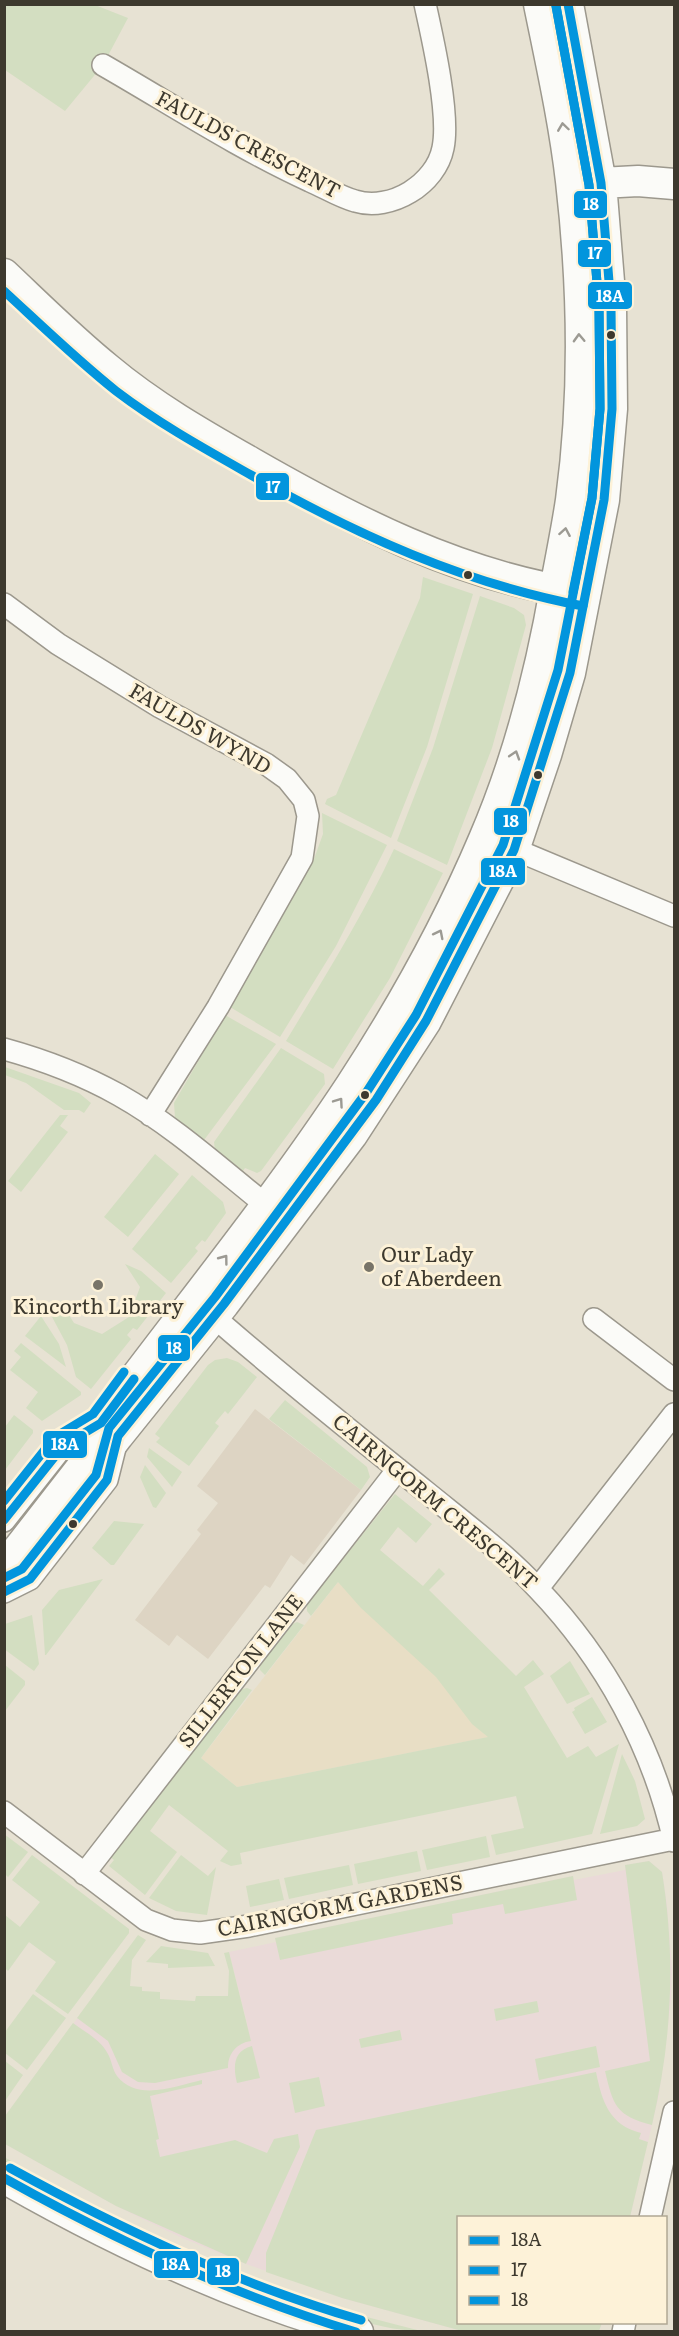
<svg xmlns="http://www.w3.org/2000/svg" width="679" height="2336" viewBox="0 0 679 2336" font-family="Literata,serif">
	<rect width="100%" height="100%" fill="#e7e2d3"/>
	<path fill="#ddd4c3" d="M255 1409 361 1490 304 1565 291 1555 270 1588 265 1585 208 1659 177 1635 169 1646 135 1620 201 1534 197 1530 218 1503 197 1486Z"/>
	<path fill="#e8dec5" d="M338 1582 422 1659 489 1737 237 1787 201 1758Z"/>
	<path fill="#eadad8" d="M649 1861 662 1872 667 1905 672 1968 671 2000 659 2095 630 2217 458 2218V2322L602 2323 599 2331H462L342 2298 246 2264 180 2237 116 2206 5 2144V2116L108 1977 163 2039 247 2023 229 1952 276 1942 275 1938 573 1876 574 1880 625 1870V1865Z"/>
	<path fill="#d3dec1" d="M4 5H95L128 18 103 65 65 111 5 70Z
		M423 577 473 594 427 747 391 838 325 804 327 799 336 795 420 598Z
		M480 596 514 608 524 615 526 625 492 748 447 865 397 841 433 748Z
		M322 813 387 845 336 946 280 1037 230 1007 314 859 323 834Z
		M394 849 443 873 390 978 333 1069 286 1041C324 978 363 916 394 849Z
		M225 1015 276 1044 204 1140 175 1118 174 1103Z
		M281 1048 324 1074 325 1084 261 1171 257 1173 245 1168 243 1171 215 1150 214 1142Z
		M5 1067 79 1093 91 1103 84 1113 79 1110H64L26 1083 5 1075Z
		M60 1115H68L60 1126 68 1132 21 1192 8 1181Z
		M155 1154 179 1174 128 1237 104 1217Z
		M192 1175 223 1202 226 1213 205 1242 202 1240 195 1248 198 1251 171 1283 132 1249Z
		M125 1264 141 1271 166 1293 137 1330 133 1328 127 1335 131 1339 91 1389 76 1377 67 1345 51 1315 60 1301 74 1323 102 1334 129 1317 140 1287Z
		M41 1316 59 1344 66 1367 25 1336Z
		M21 1343 81 1392V1395L42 1421 26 1408 38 1392 10 1370 21 1357 14 1351Z
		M227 1358 238 1362 257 1377 228 1414 225 1411 215 1423 219 1426 189 1466 156 1442 160 1438 155 1434 208 1365 215 1360Z
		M285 1400 367 1467 370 1477 361 1490 269 1419Z
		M14 1415 33 1430V1433L5 1470V1427Z
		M149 1448 182 1472 172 1487 147 1457Z
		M145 1465 166 1493 156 1508 153 1507 140 1477Z
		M395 1494 432 1524 416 1543 398 1527 380 1550 423 1586 439 1568 445 1574 429 1590 516 1676 533 1660 544 1674 524 1687 567 1758 588 1746 596 1757 619 1744 592 1834 496 1855 491 1835 524 1828 516 1796 240 1853 242 1864 231 1866 220 1861 228 1851 169 1805 150 1831 177 1852 145 1895 109 1866 114 1860 109 1856 238 1690 247 1688 252 1690 201 1758 237 1787 488 1737 472 1724 436 1677 361 1608 338 1582 311 1616 307 1611V1604Z
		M114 1521 144 1524 114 1565H111L92 1548Z
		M103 1579 46 1655H45L42 1610 59 1590Z
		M32 1615 39 1664 34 1671 4 1649 5 1624Z
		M297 1622 304 1625 265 1675 260 1670V1664L291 1625Z
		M570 1661 590 1694 567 1704 550 1676Z
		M5 1665 25 1681V1685L5 1711Z
		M592 1697 607 1722 585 1734 572 1712 575 1710 574 1708Z
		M622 1754 635 1781 645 1819 637 1826 600 1834Z
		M4 1834 28 1852 8 1877 5 1874Z
		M486 1836 490 1857 427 1870 422 1850Z
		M417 1851 421 1871 358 1884 354 1864Z
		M32 1855 129 1929V1933L68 2014 35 1991 56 1962 29 1942 8 1971 5 1968V1915L20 1927 40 1902 12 1880Z
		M181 1855 208 1876 216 1867 207 1915 176 1911 149 1898Z
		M649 1861 662 1872C676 1958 672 2040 652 2125 616 2116 613 2105 605 2071L650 2061 625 1865Z
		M349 1865 353 1885 289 1899 284 1878Z
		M573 1876 577 1900 505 1914 503 1904 452 1914 453 1924 280 1960 275 1938Z
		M279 1879 284 1900 250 1907 246 1886Z
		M138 1935 146 1940 132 1960 130 1986 142 1987V1991L160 1992V1999L195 2001 196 1996H228L229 1971 224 1953 229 1952 251 2041C237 2043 228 2053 228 2068L155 2083 138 2082 122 2072 108 2041 77 2018Z
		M161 1946 208 1953 215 1966 168 1968V1964L146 1962Z
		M33 1994 66 2018 27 2070 5 2053V2032Z
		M537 2001 539 2012 496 2021 494 2009Z
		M73 2023C85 2032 101 2040 108 2054 112 2061 112 2069 117 2076 137 2102 176 2086 202 2080V2084L150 2096 159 2139 156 2140 160 2157 235 2140 267 2153 274 2139 298 2134 300 2147 246 2264 116 2206 5 2144V2116Z
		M400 2030 402 2040 361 2048 359 2039Z
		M252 2046 260 2078 237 2083C233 2067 233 2051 252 2046Z
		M596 2046 600 2067 539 2080 535 2059Z
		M5 2061 23 2075 5 2101Z
		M596 2072C602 2101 609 2125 641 2133L639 2139 648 2142 630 2217 458 2218V2322L602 2323 599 2331H462L342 2298 266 2272V2253L316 2130Z
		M319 2077 325 2106 295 2113 289 2083Z
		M4 2157 113 2217 242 2274 240 2278 111 2221 5 2163Z
		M270 2285 359 2315 421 2331C373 2331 314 2304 268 2289Z"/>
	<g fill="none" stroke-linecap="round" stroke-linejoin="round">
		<g stroke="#9c988d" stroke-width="24">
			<path id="street" d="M103 65C171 104 238 148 310 181 324 187 340 197 355 201 391 212 436 184 443 148 450 115 433 40 425 4
				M4 604 58 644 160 707 266 764 287 779 304 800 308 816 302 858 218 1007 150 1115
				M485 837 674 916
				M4 1049C44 1060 83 1075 119 1095 176 1127 225 1173 276 1213
				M205 1309C276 1372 351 1431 425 1491 463 1522 505 1553 538 1589 605 1659 653 1747 674 1841
				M594 1319 674 1380
				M4 1521 64 1445 99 1424
				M538 1588 674 1414
				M4 1592 30 1579 107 1480 117 1440
				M4 1812 146 1920 172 1930 200 1933 249 1926 674 1839
				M84 1874 398 1469
				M650 2218 674 2112
				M623 2332 625 2322"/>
		</g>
		<g stroke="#9c988d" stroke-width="33">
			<path id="secondary" d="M582 184 638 181 674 184
				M4 274C38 306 72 340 108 369 152 406 203 435 252 463 353 521 459 575 575 593
				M85 1463 89 1441 101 1423C184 1311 274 1202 351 1085 402 1007 448 924 484 839 519 758 541 671 556 584 561 556 567 528 571 500 585 396 583 285 571 181 564 121 551 63 539 4
				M4 1567 85 1463 105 1453 118 1436 224 1304 352 1135 393 1072 426 1021 514 850 546 755 570 673 604 500 612 409 611 306 601 183 568 4
				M4 2178C116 2242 234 2298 358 2332"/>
		</g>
		<use href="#street" stroke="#fbfbf8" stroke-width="21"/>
		<use href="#secondary" stroke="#fbfbf8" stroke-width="30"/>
		<g stroke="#fdf2d8" stroke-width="14">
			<path id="bus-1" d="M4 1520 64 1445 101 1423 134 1379
				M4 1592 30 1579 107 1480 118 1436 224 1304 376 1100 426 1021 514 850 570 673 604 500 612 409 611 306 601 183 568 4
				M4 2178C117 2241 232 2295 356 2332"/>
		</g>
		<g stroke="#fdf2d8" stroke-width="14">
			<path id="bus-2" d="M556 6 589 185 599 307 600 409 592 498 573 592
				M4 291C41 325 77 360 116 391 158 423 205 449 251 475 357 535 463 583 583 606"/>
		</g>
		<g stroke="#fdf2d8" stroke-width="14">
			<path id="bus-3" d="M4 1501 55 1437 93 1414 124 1372
				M4 1578 22 1569 96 1475 109 1428 215 1297 366 1093 416 1015 503 845 558 670 592 498 600 409 599 307 589 185 556 6
				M10 2168C123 2230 237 2284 361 2320"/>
		</g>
		<use href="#bus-1" stroke="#0295dd" stroke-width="9"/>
		<use href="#bus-2" stroke="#0295dd" stroke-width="9"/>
		<use href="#bus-3" stroke="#0295dd" stroke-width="9"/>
	</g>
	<defs><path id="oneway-chevron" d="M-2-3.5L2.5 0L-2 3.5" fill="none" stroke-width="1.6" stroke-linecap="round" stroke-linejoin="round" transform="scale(1.5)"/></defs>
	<g stroke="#9c9a93">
		<use href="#oneway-chevron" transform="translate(563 127) rotate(-98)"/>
		<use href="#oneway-chevron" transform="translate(579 338) rotate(-92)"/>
		<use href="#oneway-chevron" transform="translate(565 532) rotate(-80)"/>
		<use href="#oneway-chevron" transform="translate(515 755) rotate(-72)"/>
		<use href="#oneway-chevron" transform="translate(439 934) rotate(-63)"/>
		<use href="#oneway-chevron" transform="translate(339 1102) rotate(-55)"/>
		<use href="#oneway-chevron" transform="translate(224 1259) rotate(-53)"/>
	</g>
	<g fill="#3d392e" stroke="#fdf2d8" stroke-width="2">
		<circle cx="611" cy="335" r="5"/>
		<circle cx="468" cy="575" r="5"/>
		<circle cx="538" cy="775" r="5"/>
		<circle cx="365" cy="1095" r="5"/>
		<circle cx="73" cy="1524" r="5"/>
	</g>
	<g fill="#787468" stroke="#fdf2d8" stroke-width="2">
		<circle cx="369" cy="1267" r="6"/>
		<circle cx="98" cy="1285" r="6"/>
	</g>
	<g text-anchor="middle" stroke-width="6" stroke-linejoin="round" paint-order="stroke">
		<g font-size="21" fill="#3d392e" stroke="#fdf2d8">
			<text transform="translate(248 145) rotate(28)" y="7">FAULDS CRESCENT</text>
			<text transform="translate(200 729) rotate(30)" y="7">FAULDS WYND</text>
			<text transform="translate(435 1502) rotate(40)" y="7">CAIRNGORM CRESCENT</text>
			<text transform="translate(241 1671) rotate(-52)" y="7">SILLERTON LANE</text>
			<text transform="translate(340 1906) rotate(-11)" y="7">CAIRNGORM GARDENS</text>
		</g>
		<g font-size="21" fill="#3d392e" stroke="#fdf2d8" text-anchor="start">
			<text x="381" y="1262">Our Lady<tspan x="381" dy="24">of Aberdeen</tspan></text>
			<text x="98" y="1314" text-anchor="middle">Kincorth Library</text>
		</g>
	</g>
	<g stroke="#fdf2d8" stroke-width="2">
		<rect x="573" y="190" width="35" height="29" rx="6" fill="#0295dd"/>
		<rect x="577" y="239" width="35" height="29" rx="6" fill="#0295dd"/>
		<rect x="587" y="281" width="46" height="29" rx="6" fill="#0295dd"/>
		<rect x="255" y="472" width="35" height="29" rx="6" fill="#0295dd"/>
		<rect x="493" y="807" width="35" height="29" rx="6" fill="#0295dd"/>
		<rect x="480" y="857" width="46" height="29" rx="6" fill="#0295dd"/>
		<rect x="157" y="1334" width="34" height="28" rx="6" fill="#0295dd"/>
		<rect x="42" y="1430" width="46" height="29" rx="6" fill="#0295dd"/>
		<rect x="153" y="2250" width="46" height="29" rx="6" fill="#0295dd"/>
		<rect x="206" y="2257" width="34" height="29" rx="6" fill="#0295dd"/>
	</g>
	<g font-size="16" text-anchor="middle" font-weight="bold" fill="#fff">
		<text x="591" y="210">18</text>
		<text x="595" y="259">17</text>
		<text x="610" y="302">18A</text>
		<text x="273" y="493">17</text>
		<text x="511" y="827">18</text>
		<text x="503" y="877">18A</text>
		<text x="174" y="1354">18</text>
		<text x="65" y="1450">18A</text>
		<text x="176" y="2270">18A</text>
		<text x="223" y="2277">18</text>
	</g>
	<rect width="679" height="2336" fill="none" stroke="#3d392e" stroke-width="12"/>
	<rect x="457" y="2216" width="210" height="108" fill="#fdf2d8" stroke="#b0a894" stroke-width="1.5"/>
	<rect x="469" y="2236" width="30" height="9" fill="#0295dd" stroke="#b0a894" stroke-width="1.5"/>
	<text x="511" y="2246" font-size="18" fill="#3d392e">18A</text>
	<rect x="469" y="2266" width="30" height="9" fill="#0295dd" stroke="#b0a894" stroke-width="1.5"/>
	<text x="511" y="2276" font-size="18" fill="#3d392e">17</text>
	<rect x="469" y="2296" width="30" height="9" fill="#0295dd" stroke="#b0a894" stroke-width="1.5"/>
	<text x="511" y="2306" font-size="18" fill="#3d392e">18</text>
</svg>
